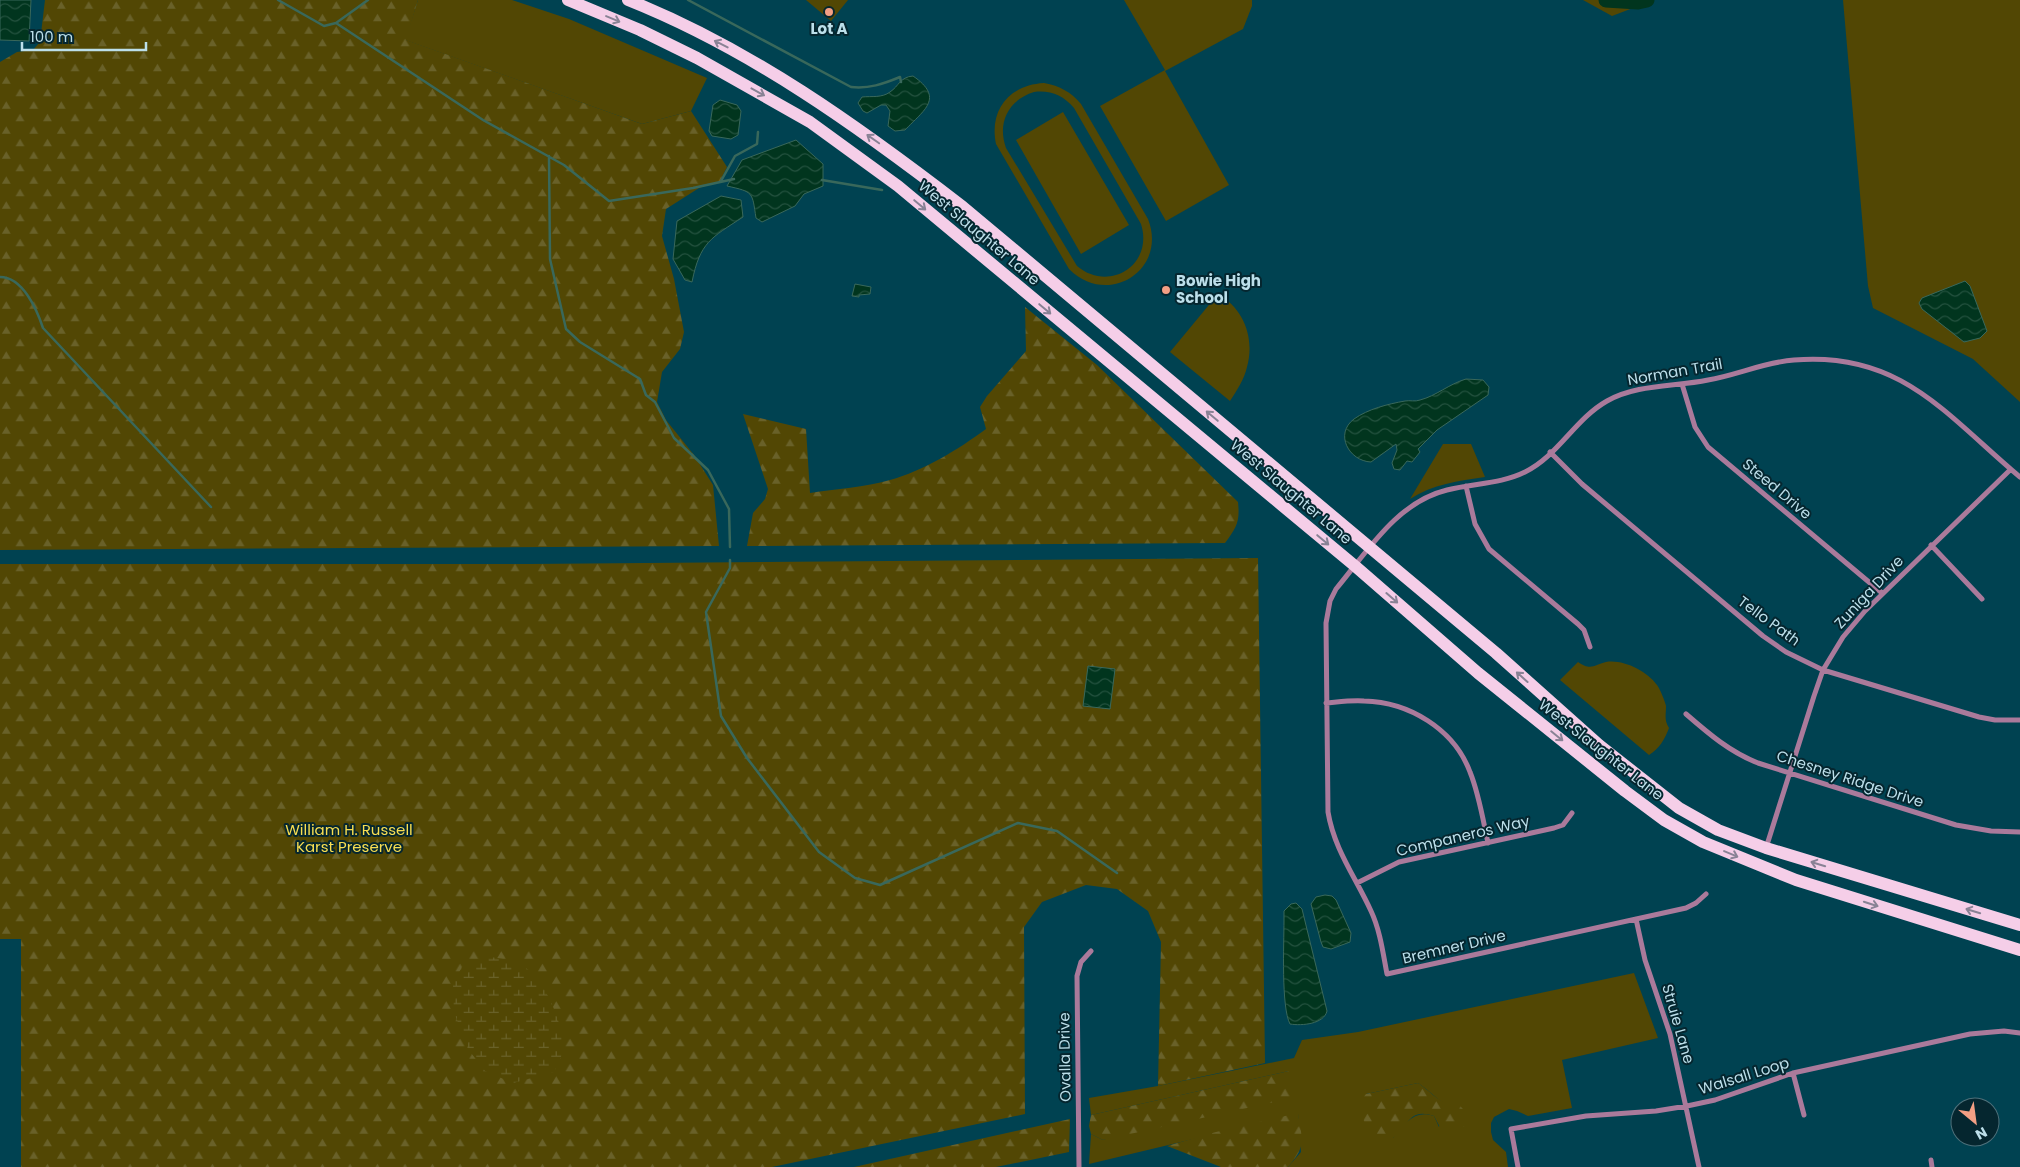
<svg xmlns="http://www.w3.org/2000/svg" width="2020" height="1167" viewBox="0 0 2020 1167" font-family="Poppins,sans-serif">
	<defs>
		<pattern id="forest-firs" width="22" height="20" patternUnits="userSpaceOnUse" patternTransform="scale(1.25)"><rect width="22" height="20" fill="#524704"/><path d="M5 1l3.5 6h-7zM16 11l3.5 6h-7z" fill="#696129"/></pattern>
		<pattern id="wetland-marsh" width="20" height="14" patternUnits="userSpaceOnUse" patternTransform="scale(1.25)"><rect width="20" height="14" fill="#524704"/><path d="M1 5h8M5 5V1M11 12h8M15 12V8" fill="none" stroke="#696129"/></pattern>
		<pattern id="water-waves" width="16" height="10" patternUnits="userSpaceOnUse" patternTransform="scale(1.25)"><rect width="16" height="10" fill="#01351e"/><path d="M0 5q4-4 8 0t8 0" fill="none" stroke="#24523f"/></pattern>
	</defs>
	<rect width="100%" height="100%" fill="#004251"/>
	<path fill="#524704" fill-rule="evenodd" d="M418 0H512L569 19 707 78 691 111 642 124 405 40Z
		M806 0H848L831 21Z
		M1124 0H1252V6L1243 29 1165 71 1229 185 1166 221 1100 106 1165 70Z
		M1583 0H1654L1612 16Z
		M1843 0H2020V402L1973 359 1873 308 1868 286Z
		M1044 83C1060 86 1071 92 1081 104L1148 219C1168 270 1108 308 1069 269L996 144C989 110 1009 85 1044 83ZM1034 92C1050 90 1063 95 1074 108L1141 224C1154 265 1109 293 1077 266L1006 148C997 123 1008 100 1034 92Z
		M1063 112 1129 225 1081 254 1016 140Z
		M1218 294C1244 309 1255 338 1247 367 1244 380 1237 390 1230 401L1170 352Z
		M1443 444H1471L1485 477C1458 481 1433 484 1410 499Z
		M1578 662C1591 671 1594 665 1606 662 1623 659 1647 671 1657 685 1660 689 1665 701 1666 706 1666 715 1664 720 1669 728 1665 739 1659 749 1649 755L1560 680Z
		M1634 973 1658 1038 1562 1060 1572 1108 1528 1116 1517 1111 1509 1109 1494 1117 1491 1123V1132L1493 1140 1506 1152 1508 1167H1288L1301 1152 1298 1114 1089 1164 1091 1134 1103 1140 1289 1071 1091 1115 1089 1098 1158 1086 1294 1058 1302 1040 1358 1032ZM1418 1083C1429 1090 1437 1100 1448 1105L1439 1127 1434 1116C1414 1109 1405 1124 1393 1138L1366 1094Z"/>
	<path fill="url(#forest-firs)" d="M45 0H418L406 40 642 124 691 111 727 167 720 181 699 188 666 209 662 236 674 279 684 332 680 349 662 372 657 402 666 420 694 455 713 485 719 546 0 550V62L17 52 33 50 40 42Z
		M1025 307 1097 365 1238 502C1240 521 1237 527 1225 543L747 546 753 513 765 499 768 489 743 414 806 429 810 493C836 489 865 487 890 480 923 471 959 449 986 429L980 407 987 396 1026 351Z
		M1258 558 1265 1063 1158 1086 1161 942 1148 911 1117 889 1086 885 1042 902 1024 927 1025 1114 772 1167H21V939H0V564H529Z
		M1289 1071 1292 1098 1103 1140 1091 1134 1089 1126 1091 1115Z
		M1418 1083C1432 1092 1440 1106 1457 1103L1470 1116V1121L1465 1126 1443 1133 1434 1116C1408 1107 1409 1127 1393 1138 1391 1139 1385 1140 1382 1139 1364 1136 1363 1117 1360 1102L1366 1094Z
		M1298 1113C1302 1141 1307 1145 1288 1167H1221L1167 1146 1216 1132Z
		M1070 1119 1069 1152 996 1167H854Z"/>
	<path fill="url(#wetland-marsh)" d="M488 957C503 958 520 962 531 972 548 988 564 1027 563 1050 562 1057 557 1066 554 1072L513 1083 485 1071 468 1049 454 1012 453 983 462 967Z"/>
	<path fill="url(#water-waves)" stroke="#39685b" d="M0 0H31L29 41 0 40Z
		M913 76C945 98 924 110 905 130L895 131 888 126 890 111 886 105H881L867 113 863 111 858 103 862 97C872 96 882 98 890 92 899 86 900 77 913 76Z
		M720 100 737 105 741 111 738 135 731 139 712 136 709 131 713 105Z
		M796 140 823 164V186L804 194 795 206 762 222 756 218C752 192 754 192 727 186L742 160Z
		M721 196 741 200 743 217C711 238 700 242 692 282L685 280 673 259 677 221Z
		M1965 281 1970 286 1987 331 1980 338 1964 342 1922 309 1919 303 1922 298Z
		M855 284 871 287 870 294 859 295V297L852 296Z
		M1466 379 1483 380 1489 387 1488 395 1437 430 1418 449 1420 452 1412 462 1407 461 1400 470 1394 469 1392 463 1397 450 1396 444 1371 462C1349 461 1334 434 1354 419 1368 409 1388 404 1405 401 1410 400 1415 402 1420 400 1436 396 1449 384 1466 379Z
		M1088 666 1115 669 1110 709 1083 706Z
		M1325 895 1332 896 1336 900 1351 933 1350 942 1331 949 1323 947 1321 942 1311 904 1316 897Z
		M1296 903 1302 909 1327 1011C1324 1024 1302 1026 1290 1024 1281 1007 1284 943 1284 921V911L1291 904Z"/>
	<g fill="none" stroke-linecap="round" stroke-linejoin="round">
		<path stroke="#39685b" stroke-width="2.5" d="M278 0 324 26 336 23 483 120 564 165 609 201 693 188 734 179
			M688 0 851 87C869 89 883 84 900 77L901 82
			M336 23 368 0
			M549 156 550 259 566 329 580 342 640 379 646 395 655 402 674 438 708 470 729 509 730 547
			M822 180 882 190
			M721 181 735 156 757 144 758 132
			M0 277C23 277 37 310 43 328L211 507
			M730 560V568L706 612 721 716 747 758 819 852 855 878 880 885 1018 823 1057 831 1117 873"/>
		<path stroke="#01351e" stroke-width="15" d="M1606 0 1638 2 1647 0"/>
		<path stroke="#aa7a9b" stroke-width="5" d="M1682 384 1695 427 1708 447 1882 593
			M1550 452 1582 484 1763 636 1786 652 1823 670 1979 717 1995 720H2020
			M1466 486 1475 524 1489 549 1578 624 1584 630 1590 647
			M1931 545 1982 599
			M1326 703C1338 702 1352 700 1364 701 1409 702 1454 729 1470 772 1479 794 1483 820 1488 843
			M1686 714C1709 734 1730 752 1758 763L1956 825 1991 831 2020 832
			M1766 848 1814 696 1823 670 1843 637 1865 611 2010 470
			M1357 883 1399 862 1554 828 1563 825 1572 813
			M1706 894 1696 903 1686 908 1387 974C1383 953 1380 930 1371 911 1356 878 1334 849 1328 812L1326 623 1330 601 1336 589C1367 552 1397 502 1447 490 1474 483 1501 484 1525 472 1558 456 1575 419 1607 401 1637 384 1674 387 1708 380 1737 375 1765 362 1794 360 1901 351 1946 415 2020 477
			M1636 919 1645 960 1670 1034 1699 1167
			M1793 1073 1804 1115
			M1931 1160 1932 1167
			M1079 1167 1077 976 1081 962 1091 951
			M1518 1167 1511 1129 1586 1116 1656 1111 1687 1106 1715 1100 1793 1073 1970 1034 2004 1031 2020 1033"/>
		<path stroke="#f5cee8" stroke-width="12" d="M568 0 640 30 697 58 810 122 898 186 1355 566 1478 673 1625 791 1664 820 1703 842 1796 880 2020 950
			M628 0C751 49 859 127 963 207L1496 653 1599 745 1679 808 1718 830 1766 848 2020 925"/>
	</g>
	<defs><path id="oneway-shaft" d="M-6 0H5M1.5-3L5.5 0L1.5 3" fill="none" stroke-width="1.6" stroke-linecap="round" stroke-linejoin="round" transform="scale(1.25)"/></defs>
	<g stroke="#898295">
		<use href="#oneway-shaft" transform="translate(613 19) rotate(23)"/>
		<use href="#oneway-shaft" transform="translate(721 44) rotate(-153)"/>
		<use href="#oneway-shaft" transform="translate(758 92) rotate(29)"/>
		<use href="#oneway-shaft" transform="translate(873 139) rotate(-145)"/>
		<use href="#oneway-shaft" transform="translate(920 205) rotate(40)"/>
		<use href="#oneway-shaft" transform="translate(1045 309) rotate(40)"/>
		<use href="#oneway-shaft" transform="translate(1212 416) rotate(-140)"/>
		<use href="#oneway-shaft" transform="translate(1323 540) rotate(40)"/>
		<use href="#oneway-shaft" transform="translate(1392 598) rotate(41)"/>
		<use href="#oneway-shaft" transform="translate(1522 677) rotate(-138)"/>
		<use href="#oneway-shaft" transform="translate(1557 736) rotate(39)"/>
		<use href="#oneway-shaft" transform="translate(1731 854) rotate(23)"/>
		<use href="#oneway-shaft" transform="translate(1818 864) rotate(-163)"/>
		<use href="#oneway-shaft" transform="translate(1871 904) rotate(18)"/>
		<use href="#oneway-shaft" transform="translate(1973 911) rotate(-163)"/>
	</g>
	<g fill="#f39f84" stroke="#05262f" stroke-width="2">
		<circle cx="829" cy="12" r="5"/>
		<circle cx="1166" cy="290" r="5"/>
	</g>
	<g text-anchor="middle" stroke-width="4" stroke-linejoin="round" paint-order="stroke">
		<g font-size="15" font-weight="bold" fill="#bcdfea" stroke="#05262f">
			<text x="829" y="34">Lot A</text>
			<text x="1176" y="286" text-anchor="start">Bowie High<tspan x="1176" dy="17">School</tspan></text>
		</g>
		<g font-size="15" fill="#bcdfea" stroke="#05262f">
			<text transform="translate(979 233) rotate(40)" y="5">West Slaughter Lane</text>
			<text transform="translate(1675 372) rotate(-10)" y="5">Norman Trail</text>
			<text transform="translate(1777 489) rotate(40)" y="5">Steed Drive</text>
			<text transform="translate(1291 492) rotate(40)" y="5">West Slaughter Lane</text>
			<text transform="translate(1869 592) rotate(-47)" y="5">Zuniga Drive</text>
			<text transform="translate(1769 621) rotate(36)" y="5">Tello Path</text>
			<text transform="translate(1601 750) rotate(38)" y="5">West Slaughter Lane</text>
			<text transform="translate(1850 779) rotate(18)" y="5">Chesney Ridge Drive</text>
			<text transform="translate(1463 836) rotate(-13)" y="5">Companeros Way</text>
			<text transform="translate(1454 947) rotate(-13)" y="5">Bremner Drive</text>
			<text transform="translate(1678 1024) rotate(74)" y="5">Struie Lane</text>
			<text transform="translate(1065 1057) rotate(-91)" y="5">Ovalla Drive</text>
			<text transform="translate(1744 1076) rotate(-17)" y="5">Walsall Loop</text>
		</g>
		<g font-size="15" fill="#f8de52" stroke="#05262f">
			<text x="349" y="835">William H. Russell<tspan x="349" dy="17">Karst Preserve</tspan></text>
		</g>
	</g>
	<g transform="translate(1975 1122) rotate(151)"><circle r="24" fill="#05262f" stroke="#4e707a"/>
	<path d="M0-4L9 19L0 12L-9 19Z" fill="#f39f84"/>
	<text y="-8" font-size="14" font-weight="bold" text-anchor="middle" fill="#bcdfea">N</text>
	</g>
	<path d="M22 42v8h124v-8" fill="none" stroke="#bcdfea" stroke-width="2.5"/>
	<text x="30" y="42" font-size="15" fill="#bcdfea" stroke="#05262f" stroke-width="4" paint-order="stroke">100 m</text>
</svg>
